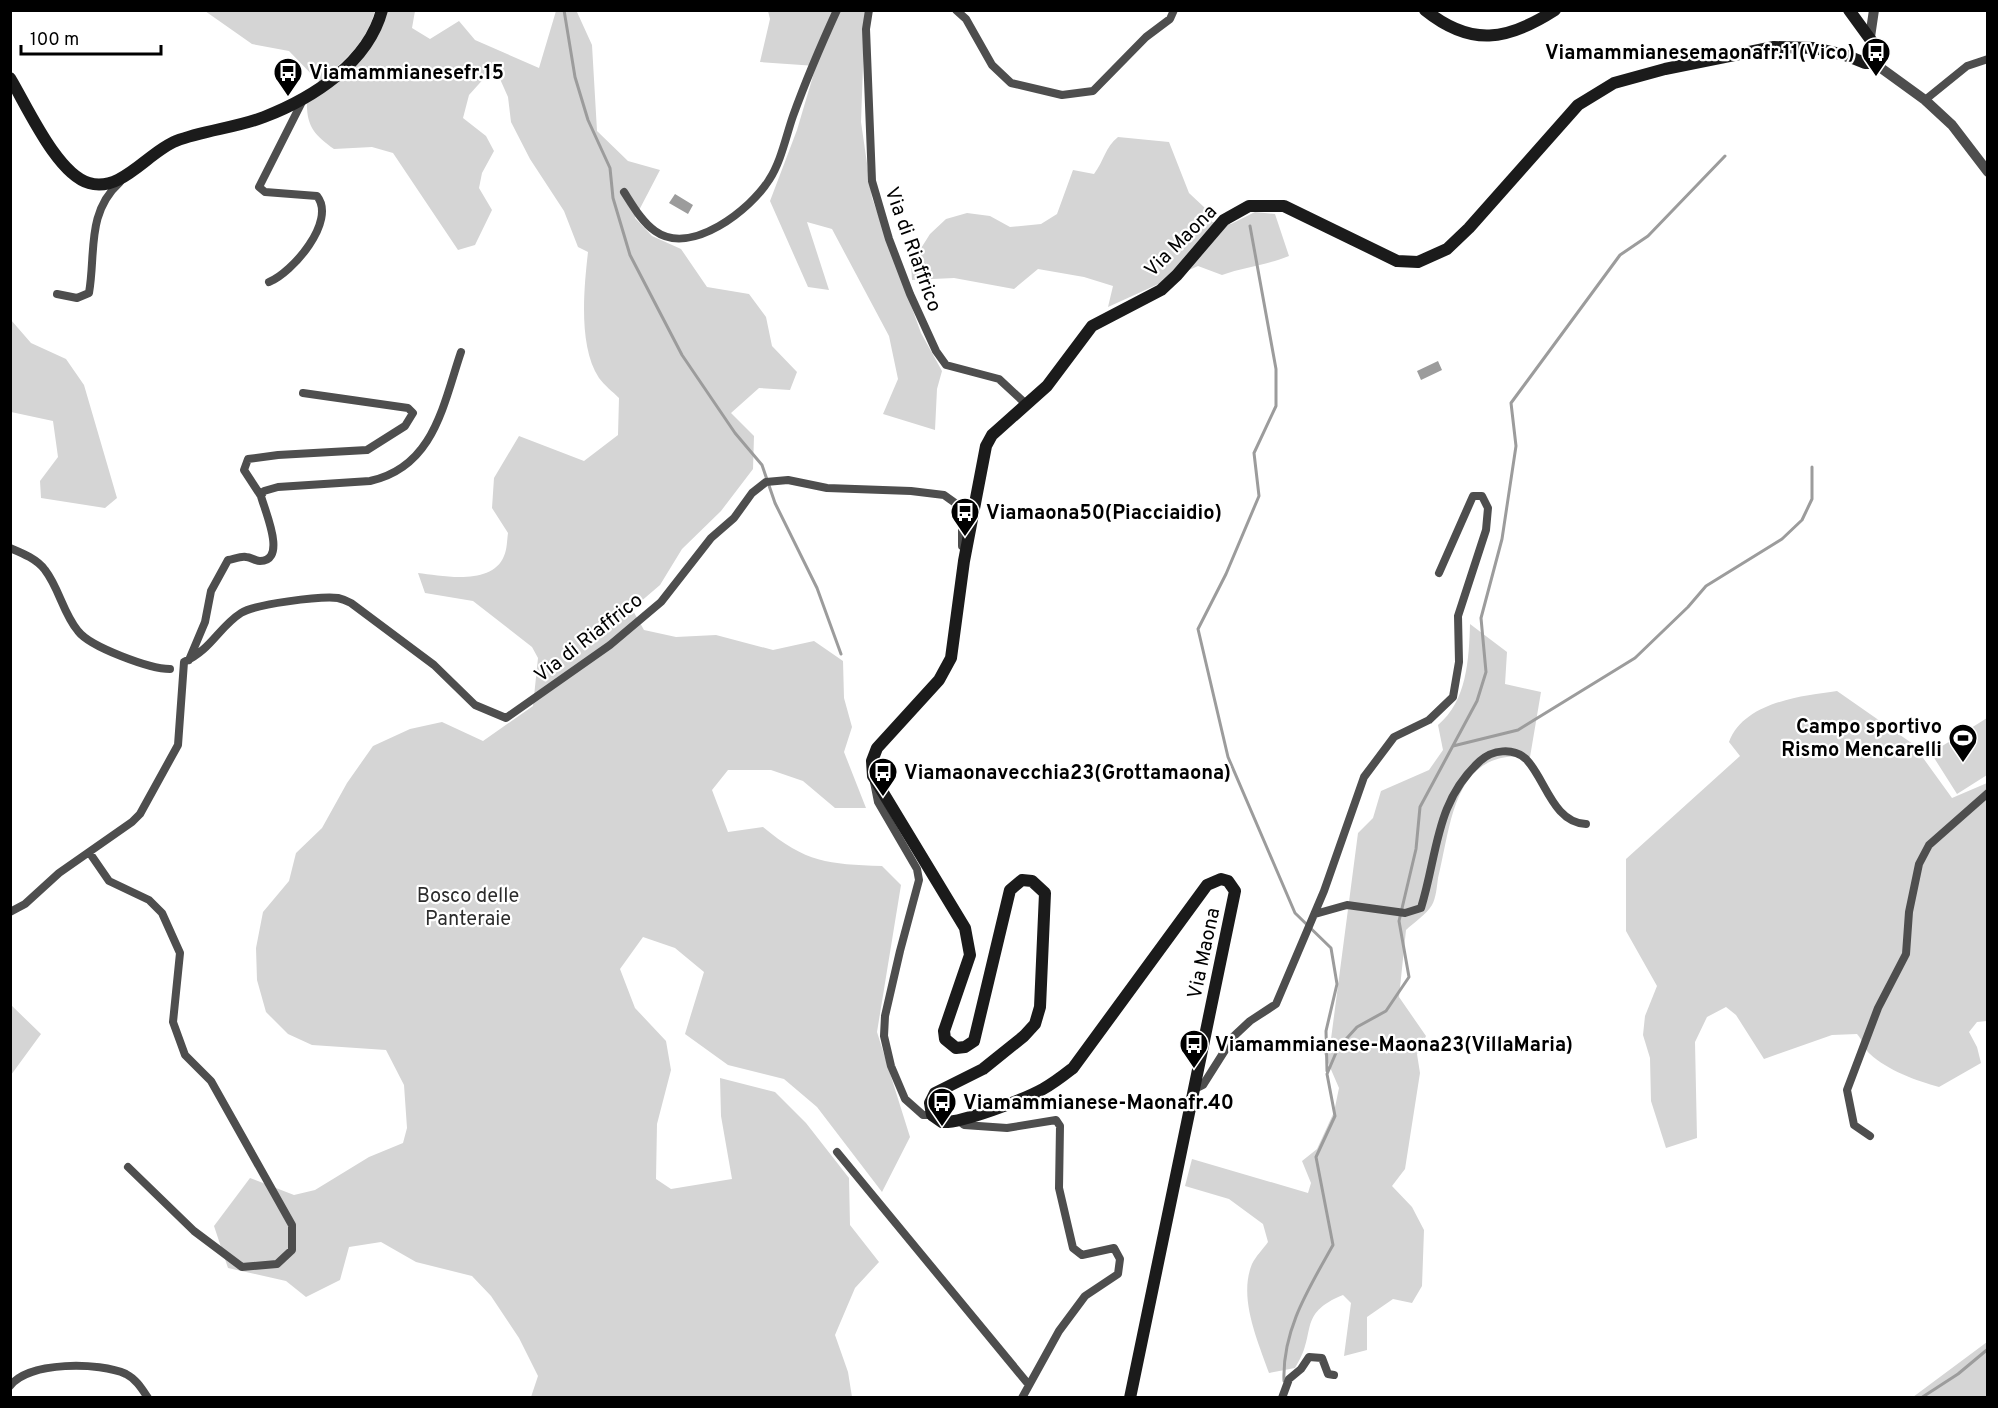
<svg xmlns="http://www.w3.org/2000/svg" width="1998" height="1408" viewBox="0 0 1998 1408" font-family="Overpass,sans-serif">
	<rect width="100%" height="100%" fill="#fff"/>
	<path fill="#d5d5d5" d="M205 11H375C366 43 345 61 319 82L289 51 252 44Z
		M385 11H415L412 28 430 39 459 21 475 40 539 68 556 11 577 12 592 45 597 131 628 161 660 170 635 218 652 236 681 249 707 287 749 294 766 317 772 346 797 372 790 390 759 388 731 413 754 436 753 469 721 511 682 549 660 585 632 609 644 630 676 637 716 635 773 650 814 641 843 661 844 698 852 727 844 752 866 808H835L803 781 771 770H728L712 790 728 832 763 827C806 863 828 864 882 866L901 885 877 1032 910 1137 882 1192 817 1107 784 1079 728 1065 685 1034 704 972 675 948 643 937 620 969 635 1008 666 1041 671 1070 657 1124 656 1179 671 1189 732 1179 721 1116 720 1078 775 1092 806 1123 849 1178 850 1225 879 1262 855 1288 835 1335 848 1372 852 1397H531L538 1376 519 1338 491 1296 472 1276 416 1262 381 1242 349 1247 340 1280 306 1297 286 1281 228 1268 214 1226 250 1178 294 1195 315 1190 369 1157 403 1143 407 1128 404 1085 386 1050 312 1045 288 1034 266 1012 257 980 256 948 263 912 289 881 296 853 322 828 347 783 373 746 410 729 442 722 483 741 533 706 538 658 532 647 473 601 425 593 418 573C443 576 492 586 504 556 507 550 507 540 508 533L492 508 494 478 519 436 584 461 618 435 619 398C613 392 604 385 599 378 578 346 584 288 588 252L578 247 564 211 530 159 511 122 508 97 500 79 487 75 469 95 463 118 486 136 494 151 482 173 479 188 492 210 475 245 458 250 393 153 372 147 334 149C315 135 306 127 307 100 344 77 374 53 385 11Z
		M768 11H865L861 122 872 198 921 333 942 371 937 389 935 430 883 414 898 379 889 336 832 229 807 222 829 290 808 287 770 201 797 130 816 66 760 62 770 19Z
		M1118 137 1169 142 1189 193 1205 208 1212 222 1231 224 1255 212 1275 214 1289 256C1267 265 1244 267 1222 275L1198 266 1108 307 1113 286 1084 277 1038 269 1014 289 954 278 912 280 911 264 930 234 946 219 967 213 990 216 1010 227 1041 224 1057 214 1073 170 1094 174C1104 161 1105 147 1118 137Z
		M11 320 31 343 66 359 84 385 117 498 105 508 41 498 40 481 58 457 53 421 11 412Z
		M1470 624 1507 652 1505 684 1541 692 1530 757C1453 748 1452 822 1438 878 1437 886 1436 898 1432 905 1427 914 1413 923 1406 930L1399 997 1426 1036 1417 1054 1420 1073 1405 1169 1392 1186 1412 1207 1424 1230 1422 1286 1412 1303 1393 1299 1367 1317V1350L1344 1356 1351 1303 1343 1295C1296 1314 1318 1333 1295 1368L1269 1373C1258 1341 1238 1298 1252 1264 1256 1256 1263 1249 1268 1242L1263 1224 1229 1199 1185 1186 1192 1159 1308 1193 1311 1183 1302 1161 1317 1149 1334 1112 1339 1088 1323 1051 1331 1039 1358 833 1373 818 1381 791 1429 770 1443 750 1438 725C1467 701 1469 659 1470 624Z
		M1837 691 1913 744 1952 798 1987 783V1021L1977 1022 1969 1032 1977 1047 1981 1063 1939 1087C1917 1081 1887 1070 1870 1054 1864 1049 1863 1040 1857 1034L1832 1035 1764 1059 1736 1015 1726 1007 1707 1017 1695 1042 1697 1138 1666 1148 1651 1101 1650 1058 1643 1035 1645 1016 1657 986 1626 931V859L1740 756 1729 742C1744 702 1801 696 1837 691Z
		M1987 718V775L1957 794 1931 753Z
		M10 1004 41 1034 11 1075H10Z
		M1987 1342V1397H1913Z"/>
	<path fill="#9c9c9c" d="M675 194 693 205 688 214 669 203Z
		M1438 361 1442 370 1421 380 1417 371Z"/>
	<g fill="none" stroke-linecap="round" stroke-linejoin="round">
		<path stroke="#9c9c9c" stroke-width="3" d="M564 10 575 77 588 120 610 168 613 198 630 255 682 355 735 433 762 465 775 503 817 588 841 654
			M1250 226 1276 369V406L1254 453 1259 496 1226 574 1198 629 1228 757 1295 913 1331 948 1337 984 1326 1031 1327 1071
			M1453 746 1518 730 1635 658 1688 607 1706 586 1782 539 1802 520 1812 499V467
			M1284 1381C1282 1330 1309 1288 1333 1245L1316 1157 1335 1116 1327 1074 1338 1048 1357 1027 1386 1011 1409 977 1399 921 1416 849 1420 807 1477 701 1486 672 1481 618 1502 539 1516 446 1511 403 1620 255 1648 236 1725 156
			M1921 1398 1958 1374 1988 1349"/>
		<path stroke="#4e4e4e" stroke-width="8" d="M869 10 866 29 872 181 889 239 910 294 936 351 946 365 999 379 1027 405
			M956 10 966 19 992 65 1011 83 1062 95 1093 91 1146 37 1170 19 1174 10
			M1925 100 1967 66 1988 59
			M624 192C633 206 642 222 655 231 691 257 751 209 769 180 781 162 786 136 793 116 806 80 821 45 837 10
			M269 282C292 273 337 221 317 196L265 192 259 187 304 98
			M57 294 77 298 89 293C96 253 86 213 120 182
			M261 496 244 470 248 459 278 455 367 450 405 426 413 413 408 408 303 393
			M10 548C22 553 37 559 45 570 59 588 63 613 78 631 90 647 150 669 170 669
			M189 660 205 622 211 591 228 560C234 559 241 556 246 557 251 557 255 561 260 561 288 561 264 509 261 496L264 491 278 487 370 481C434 467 443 405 461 352
			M874 782 878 802 917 869 919 880 900 951 885 1016 884 1036 891 1066 905 1099 923 1115H932
			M89 852 109 881 149 900 162 913 180 953 173 1022 185 1055 211 1081 292 1225V1250L277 1264 242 1267 194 1231 128 1167
			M10 912 25 904 59 873 132 822 140 814 178 745 184 662C211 650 219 627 241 613 255 604 320 596 338 598 342 599 347 601 351 603L434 665 475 705 506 718 610 645 661 602 711 538 734 518 752 493 766 482 788 480 827 488 911 491 944 495 958 505 962 514V546
			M1315 914 1347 905 1405 913 1421 908C1438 853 1435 802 1480 761 1492 750 1513 747 1526 759 1545 778 1553 823 1586 824
			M1195 1089 1203 1085 1234 1036 1250 1021 1276 1004 1324 891 1364 777 1394 737 1429 720 1453 697 1459 662 1458 616 1486 530 1488 508 1482 496H1473L1439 573
			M959 1121 964 1125 1007 1128 1056 1120 1060 1126 1059 1188 1073 1248 1082 1255 1114 1248 1120 1259 1118 1274 1085 1296 1059 1331 1022 1398
			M1870 1136 1854 1125 1847 1090 1878 1008 1906 954 1909 912 1919 864 1929 845 1988 793
			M837 1152 1029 1385
			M10 1386C28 1361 100 1362 126 1374 136 1379 142 1389 148 1398
			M1282 1398 1289 1379 1301 1369 1309 1357 1322 1358 1328 1374 1334 1375"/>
		<path stroke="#4e4e4e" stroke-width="10" d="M1870 37 1874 10
			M1874 63 1925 100 1952 125 1988 172"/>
		<path stroke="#1b1b1b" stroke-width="12" d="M1425 10C1471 47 1507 41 1555 10
			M10 78C27 106 57 174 89 183 121 193 148 152 176 141 204 130 236 128 264 117 313 98 368 63 382 10
			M1130 1398 1235 891 1228 881 1221 879 1207 885 1073 1068C1064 1075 1054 1083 1043 1089 1025 1099 960 1124 942 1122L932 1115 930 1103 935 1093 983 1069 1024 1036 1035 1024 1040 1007 1045 893 1032 881 1022 880 1010 890 974 1041 965 1047 956 1048 945 1039 944 1031 970 955 965 928 873 776 872 761 877 748 939 680 951 658 964 561 986 446 992 435 1047 386 1092 326 1161 290 1177 275 1224 220 1249 206H1284L1397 261 1418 262 1447 249 1469 228 1578 105 1614 83 1665 69 1774 47 1814 48 1845 55 1865 63H1874L1873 43 1849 10"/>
	</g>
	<defs>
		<g id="bus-pin" transform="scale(1.5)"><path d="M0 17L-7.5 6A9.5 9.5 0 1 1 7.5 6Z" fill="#000" stroke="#fff"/><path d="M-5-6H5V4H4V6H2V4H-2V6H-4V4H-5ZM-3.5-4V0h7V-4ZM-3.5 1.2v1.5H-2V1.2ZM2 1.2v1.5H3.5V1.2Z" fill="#fff"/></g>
		<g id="stadium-pin" transform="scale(1.5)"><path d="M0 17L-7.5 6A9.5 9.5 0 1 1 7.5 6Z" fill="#000" stroke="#fff"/><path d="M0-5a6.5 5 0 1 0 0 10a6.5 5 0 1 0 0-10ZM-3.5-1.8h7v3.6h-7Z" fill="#fff"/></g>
	</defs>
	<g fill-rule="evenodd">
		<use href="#bus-pin" x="1876" y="52"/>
		<use href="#bus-pin" x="288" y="72"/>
		<use href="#bus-pin" x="965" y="512"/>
		<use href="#stadium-pin" x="1963" y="738"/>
		<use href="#bus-pin" x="883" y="772"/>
		<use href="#bus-pin" x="1194" y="1044"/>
		<use href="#bus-pin" x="942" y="1102"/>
	</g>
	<g text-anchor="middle" stroke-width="4.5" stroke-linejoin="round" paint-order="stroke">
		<g font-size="20" font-weight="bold" fill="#000" stroke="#fff" text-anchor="start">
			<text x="1855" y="59" text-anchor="end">Viamammianesemaonafr.11(Vico)</text>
			<text x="309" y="79">Viamammianesefr.15</text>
			<text x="986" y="519">Viamaona50(Piacciaidio)</text>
			<text x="1942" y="733" text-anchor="end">Campo sportivo<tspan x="1942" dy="23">Rismo Mencarelli</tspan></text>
			<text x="904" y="779">Viamaonavecchia23(Grottamaona)</text>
			<text x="1215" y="1051">Viamammianese-Maona23(VillaMaria)</text>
			<text x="963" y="1109">Viamammianese-Maonafr.40</text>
		</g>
		<g font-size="20" fill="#000" stroke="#fff">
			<text transform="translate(1180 240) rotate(-45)" y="7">Via Maona</text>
			<text transform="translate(914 249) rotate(70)" y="7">Via di Riaffrico</text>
			<text transform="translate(588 637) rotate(-38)" y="7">Via di Riaffrico</text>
			<text transform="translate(1203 953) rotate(-78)" y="7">Via Maona</text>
		</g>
		<g font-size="20" fill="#2c2c2c" stroke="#fff">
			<text x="468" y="902">Bosco delle<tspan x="468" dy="23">Panteraie</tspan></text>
		</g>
	</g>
	<rect width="1998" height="1408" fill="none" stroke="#000000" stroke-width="24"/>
	<path d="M21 45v9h140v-9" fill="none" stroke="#000000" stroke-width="3"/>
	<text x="30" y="45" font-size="18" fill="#000000" stroke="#ffffff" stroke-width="4.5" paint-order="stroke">100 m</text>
</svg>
